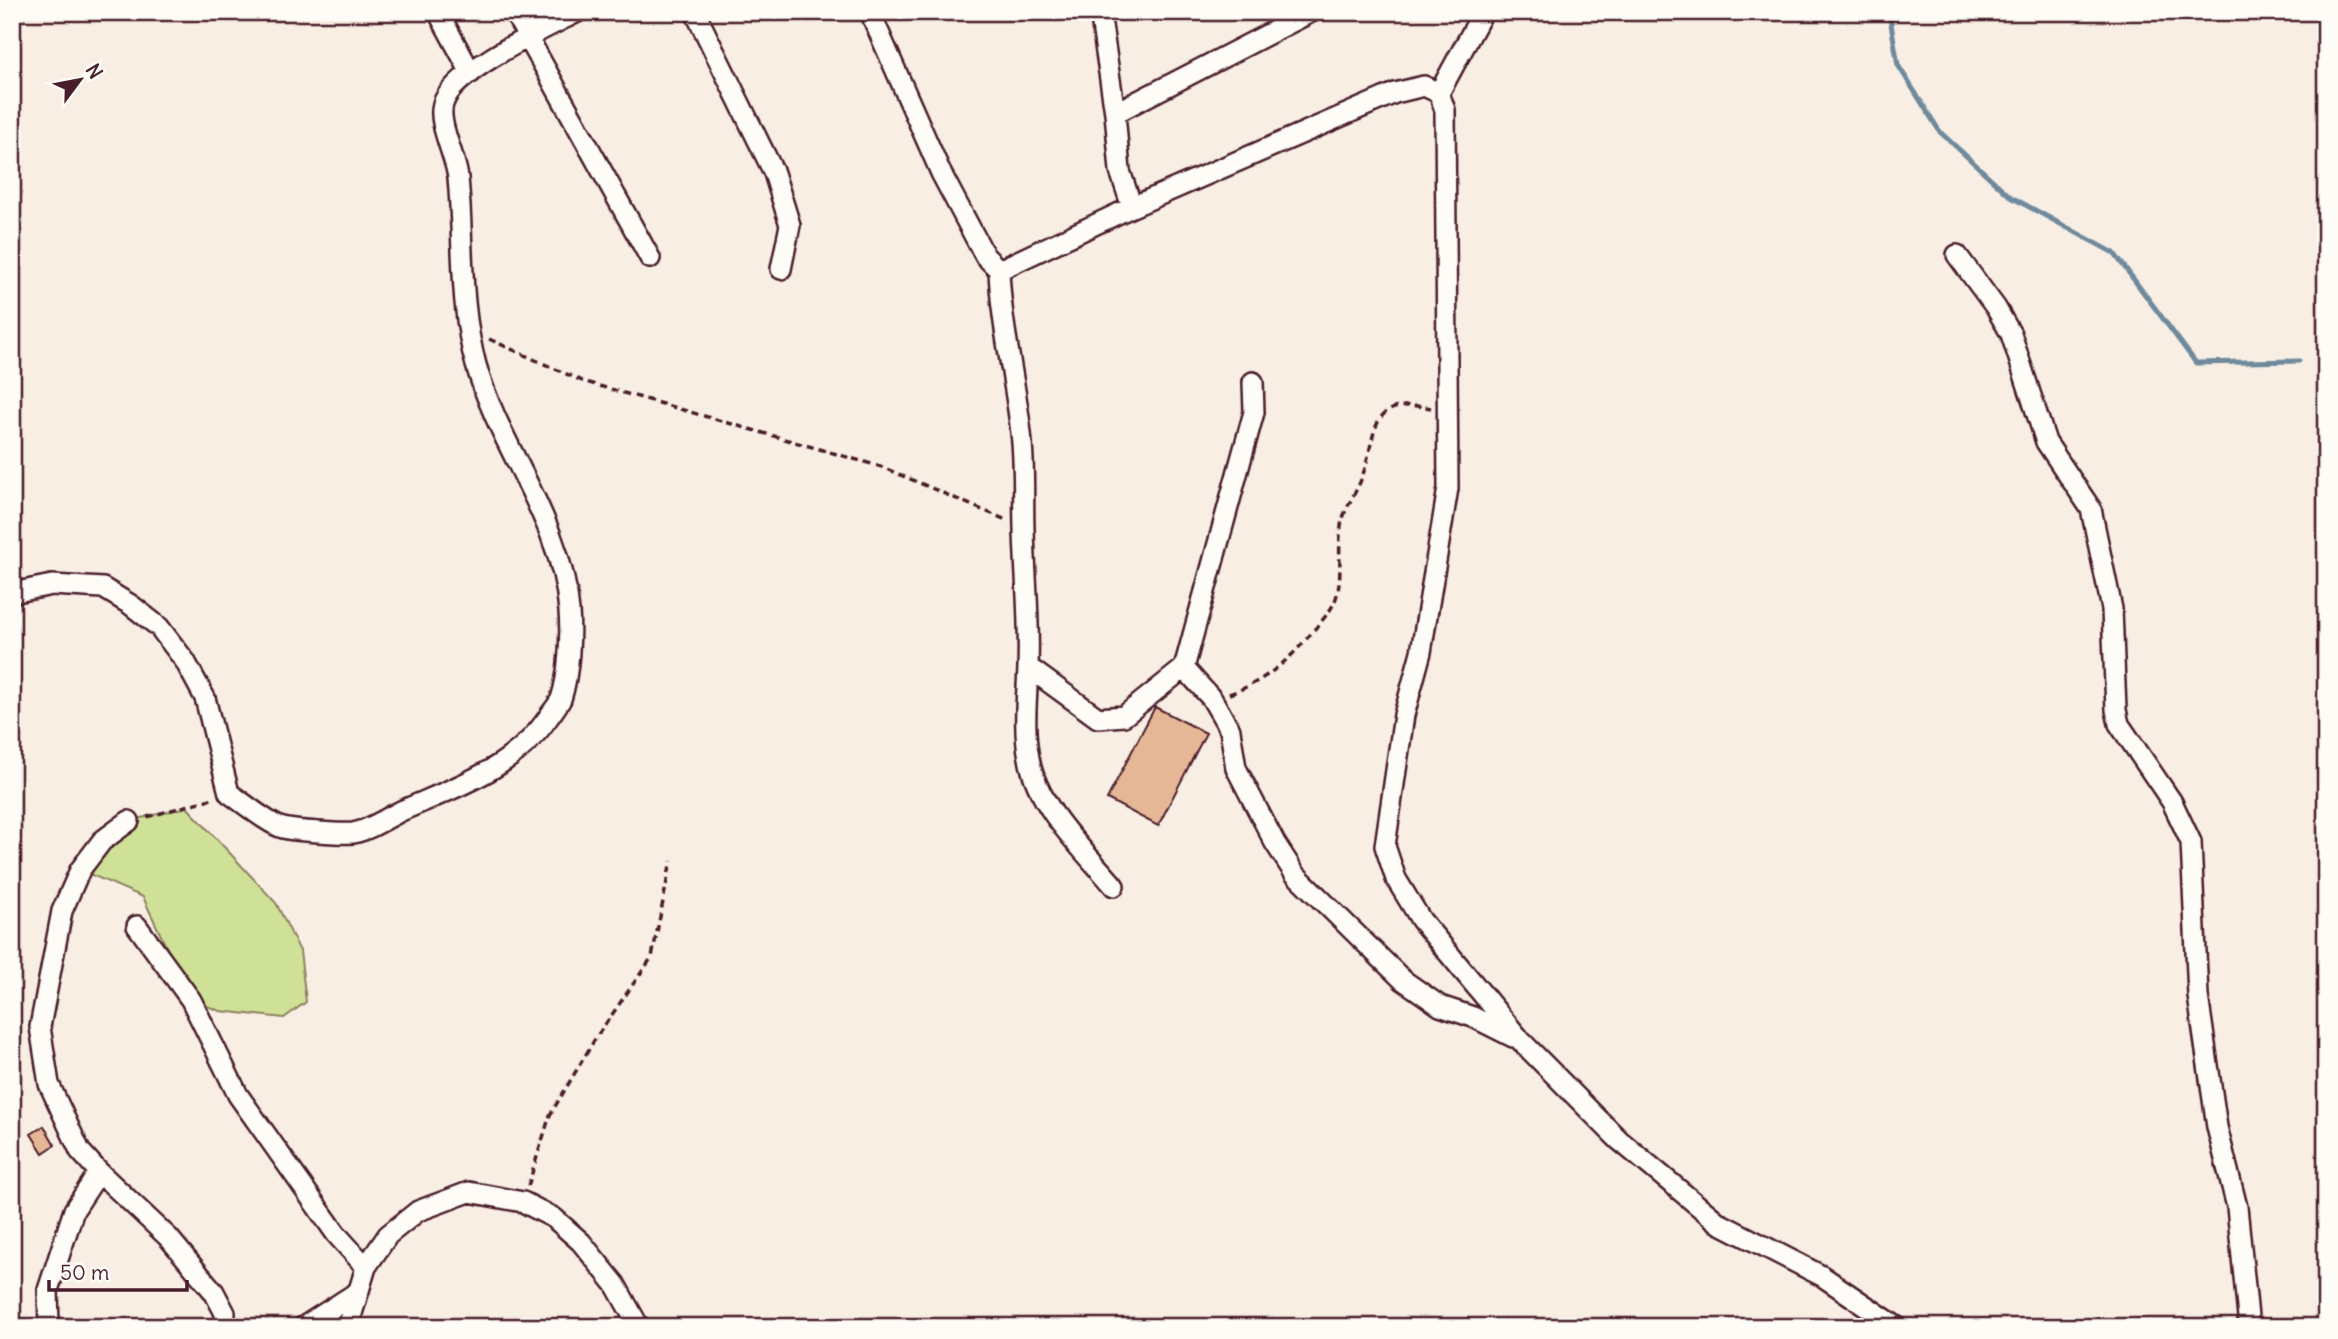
<svg xmlns="http://www.w3.org/2000/svg" width="2338" height="1339" viewBox="0 0 2338 1339" font-family="Delius,sans-serif">
	<rect width="100%" height="100%" fill="#f8eee4"/>
	<filter id="ink" filterUnits="userSpaceOnUse"><feTurbulence type="fractalNoise" baseFrequency=".0143" numOctaves="2"/><feDisplacementMap in="SourceGraphic" scale="14" xChannelSelector="R" yChannelSelector="G"/><feConvolveMatrix kernelMatrix="1 2 1 2 8 2 1 2 1" color-interpolation-filters="sRGB"/></filter>
	<g filter="url(#ink)">
		<path fill="#cfe196" stroke="#8c8060" stroke-width="2" d="M187 807 276 903 300 951 306 1002 284 1018 220 1011 191 1000 143 897 80 870 129 821Z"/>
		<g fill="none" stroke-linecap="round" stroke-linejoin="round">
			<path stroke="#6f8a9d" stroke-width="5" d="M1889 12 1898 65 1940 132 2011 197 2114 253 2196 363 2299 361"/>
		</g>
		<path fill="#e6b796" stroke="#4a1f2b" stroke-width="2" d="M1155 707 1206 733 1158 826 1107 799Z
			M44 1126 55 1145 43 1153 31 1134Z"/>
		<g fill="none" stroke-linecap="round" stroke-linejoin="round">
			<g stroke="#4a1f2b" stroke-width="24">
				<path id="minor" d="M438 12 471 73
					M514 12 650 258
					M695 12 774 173 790 225 781 269
					M870 12 941 173 985 256 999 270C1001 325 1015 378 1021 433 1025 465 1023 497 1024 529 1025 575 1030 620 1028 667L1098 718 1124 716 1184 668 1212 699 1230 730 1236 768 1275 843 1295 874 1403 980 1440 1006 1473 1017 1513 1037
					M1100 12 1115 113 1120 171 1132 207
					M1439 93 1483 12
					M1115 113 1311 12
					M1957 255 1996 308 2011 334 2046 442 2091 509 2112 609 2116 710 2119 724 2172 802 2191 842 2198 996 2217 1127 2237 1207 2249 1327
					M999 270 1132 207 1395 93 1424 86 1439 93 1445 110 1448 488 1421 652 1404 715 1385 846 1396 879 1421 920 1522 1042 1619 1140 1719 1223 1822 1276 1897 1327
					M12 593 52 585 103 588 131 605 159 627 185 661 205 698 229 793C241 801 270 825 283 828 295 831 341 834 353 833 368 831 387 818 401 811 456 787 513 769 548 718 552 712 558 705 561 699 569 675 571 636 569 611 562 521 500 449 476 365 459 304 464 240 458 178 456 157 437 123 443 104 452 71 546 28 577 12
					M1028 667C1027 696 1023 728 1029 758 1037 807 1083 849 1114 886
					M1184 668 1254 412 1253 382
					M129 821 102 841 80 870 62 911 40 1027 49 1084 80 1151 99 1172 169 1238 214 1292 225 1313 224 1327
					M137 926 191 1000 238 1095 337 1235 366 1267
					M49 1327 48 1290 74 1210 99 1172
					M303 1327 359 1291
					M348 1327 366 1267 388 1235 418 1211 469 1192 523 1202 554 1218 581 1242 615 1284 639 1327"/>
			</g>
			<path stroke="#4a1f2b" stroke-width="3.5" stroke-dasharray="7 5" stroke-linecap="butt" d="M489 339 582 381 882 467 1006 520
				M1229 694C1264 682 1290 660 1313 631 1321 622 1330 612 1335 601 1344 577 1337 551 1341 526 1344 508 1356 494 1362 477 1378 434 1366 396 1431 408
				M147 817 214 798
				M528 1186 550 1115 595 1039 652 957 671 861"/>
			<use href="#minor" stroke="#fdfcf7" stroke-width="19"/>
		</g>
	</g>
	<rect width="2338" height="1339" fill="none" stroke="#fdfcf7" stroke-width="42"/>
	<rect x="21" y="21" width="2296" height="1297" fill="none" stroke="#4a1f2b" stroke-width="2.5" filter="url(#ink)"/>
	<g transform="translate(80 80) rotate(58)" stroke="#fdfcf7" stroke-width="5" paint-order="stroke">
	<path d="M0-5L12 26L0 18L-12 26Z" fill="#4a1f2b"/>
	<text y="-10" font-size="19" font-weight="bold" text-anchor="middle" fill="#4a1f2b">N</text>
	</g>
	<path d="M49 1280v10h138v-10" fill="none" stroke="#4a1f2b" stroke-width="3.5"/>
	<text x="60" y="1280" font-size="21" fill="#4a1f2b" stroke="#fdfcf7" stroke-width="5" paint-order="stroke">50 m</text>
</svg>
